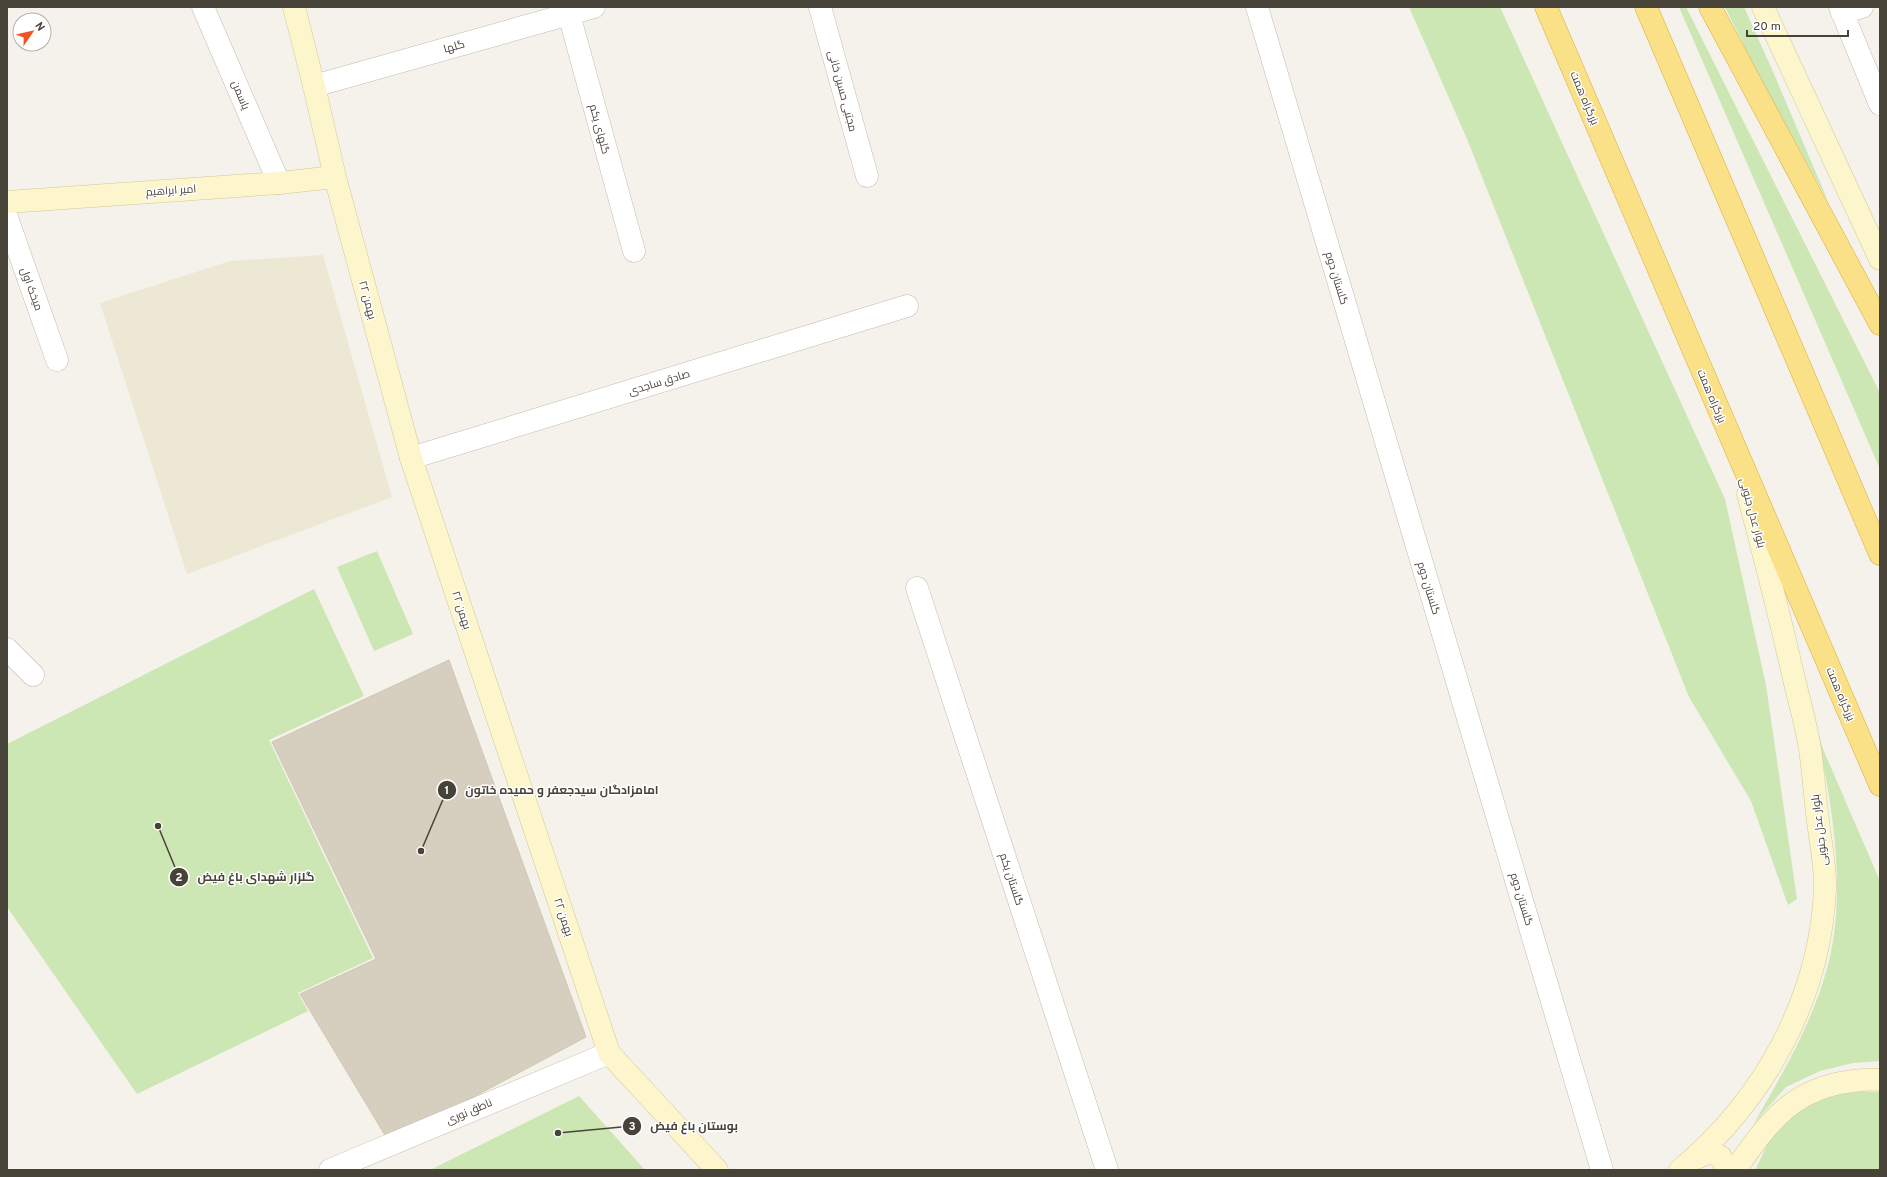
<svg xmlns="http://www.w3.org/2000/svg" width="1887" height="1177" viewBox="0 0 1887 1177" font-family="Overpass,Cairo,sans-serif">
	<rect width="100%" height="100%" fill="#f4f2ea"/>
	<path fill="#ede8d4" d="M323 255 392 497 187 574 100 303 230 261Z"/>
	<path fill="#cce7b4" d="M1409 7H1500L1725 499 1766 685 1797 899 1788 905 1751 801 1689 697 1467 139Z
		M1679 7H1686L1880 393V469Z
		M1725 7H1744L1774 74 1828 201 1760 78Z
		M377 551 413 634 374 651 337 567Z
		M314 589 364 696 269 740 373 958 298 993 308 1011 137 1094 7 907V744Z
		M1815 723 1823 749 1880 881V1061L1853 1063 1820 1071 1786 1087 1754 1123C1783 1073 1813 1022 1828 965 1848 888 1831 799 1815 723Z
		M1851 1091 1880 1092V1170H1755C1760 1161 1764 1150 1769 1142 1790 1112 1817 1099 1851 1091Z
		M579 1096 645 1170H430Z"/>
	<path fill="#d6cfbf" stroke="#d0c7b3" d="M449 660 586 1037 389 1142 300 994 376 959 272 742Z"/>
	<g fill="none" stroke-linecap="round" stroke-linejoin="round">
		<g stroke="#c0bbac" stroke-width="23">
			<path id="minor" d="M203 7 279 183
				M567 7 634 251
				M820 7 867 176
				M1257 7 1602 1170
				M1840 7 1880 104
				M1842 13 1862 7
				M314 86 594 7
				M7 218 57 360
				M411 458 907 306
				M917 588 1107 1170
				M7 649 33 675"/>
		</g>
		<g stroke="#c0bbac" stroke-width="23">
			<path id="tertiary" d="M330 1170 609 1053"/>
		</g>
		<g stroke="#d3c89a" stroke-width="23">
			<path id="secondary" d="M294 7 314 86 335 177 411 458 609 1053 717 1170
				M1763 7 1880 259
				M7 202 279 183 335 177
				M1692 1160 1710 1152 1721 1157 1727 1170
				M1680 1170C1764 1100 1820 999 1825 889 1826 867 1819 835 1817 812 1814 789 1813 766 1809 743 1805 721 1799 700 1794 679 1780 617 1764 555 1748 494
				M1735 1170C1765 1128 1786 1094 1840 1083 1853 1081 1867 1078 1880 1080"/>
		</g>
		<g stroke="#d9ad3f" stroke-width="23">
			<path id="trunk" d="M1546 7 1880 785
				M1646 7 1880 554
				M1710 7 1880 324"/>
		</g>
		<use href="#minor" stroke="#fff" stroke-width="22"/>
		<use href="#tertiary" stroke="#fff" stroke-width="22"/>
		<use href="#secondary" stroke="#fdf5cb" stroke-width="22"/>
		<use href="#trunk" stroke="#fae086" stroke-width="22"/>
	</g>
	<g text-anchor="middle" stroke-width="3" stroke-linejoin="round" paint-order="stroke">
		<g font-size="11" fill="#484338" stroke="#fff">
			<text transform="translate(454 46) rotate(-16)" y="4">گلها</text>
			<text transform="translate(843 91) rotate(75)" y="4">مجتبی حسین خانی</text>
			<text transform="translate(241 95) rotate(67)" y="4">یاسمن</text>
			<text transform="translate(1585 98) rotate(67)" y="4">بزرگراه همت</text>
			<text transform="translate(600 129) rotate(75)" y="4">گلهای یکم</text>
			<text transform="translate(171 190) rotate(-4)" y="4">امیر ابراهیم</text>
			<text transform="translate(1337 278) rotate(73)" y="4">گلستان دوم</text>
			<text transform="translate(32 289) rotate(70)" y="4">میخک اول</text>
			<text transform="translate(368 300) rotate(75)" y="4">۲۲ بهمن</text>
			<text transform="translate(659 382) rotate(-17)" y="4">صادق ساجدی</text>
			<text transform="translate(1712 396) rotate(67)" y="4">بزرگراه همت</text>
			<text transform="translate(1753 513) rotate(75)" y="4">بلوار عدل جنوبی</text>
			<text transform="translate(1429 588) rotate(73)" y="4">گلستان دوم</text>
			<text transform="translate(462 610) rotate(72)" y="4">۲۲ بهمن</text>
			<text transform="translate(1841 694) rotate(67)" y="4">بزرگراه همت</text>
			<text transform="translate(1819 830) rotate(-97)" y="4">بلوار عدل جنوبی</text>
			<text transform="translate(1012 879) rotate(72)" y="4">گلستان یکم</text>
			<text transform="translate(1522 899) rotate(73)" y="4">گلستان دوم</text>
			<text transform="translate(564 917) rotate(72)" y="4">۲۲ بهمن</text>
			<text transform="translate(469 1111) rotate(-23)" y="4">ناطق نوری</text>
		</g>
	</g>
	<path fill="none" stroke="#484338" stroke-width="1.5" d="M421 851L447 790M158 826L179 877M558 1133L632 1126"/>
	<g fill="#484338" stroke="#fff" stroke-width="1.5">
		<circle cx="421" cy="851" r="4"/>
		<circle cx="158" cy="826" r="4"/>
		<circle cx="558" cy="1133" r="4"/>
		<circle cx="447" cy="790" r="10"/>
		<circle cx="179" cy="877" r="10"/>
		<circle cx="632" cy="1126" r="10"/>
	</g>
	<g font-size="12" text-anchor="middle" font-weight="bold" fill="#fff">
		<text x="447" y="794">1</text>
		<text x="179" y="881">2</text>
		<text x="632" y="1130">3</text>
	</g>
	<g font-size="12" text-anchor="middle" font-weight="bold" fill="#484338" stroke="#fff" stroke-width="3" stroke-linejoin="round" paint-order="stroke">
		<text x="562" y="794">امامزادگان سیدجعفر و حمیده خاتون</text>
		<text x="256" y="881">گلزار شهدای باغ فیض</text>
		<text x="694" y="1130">بوستان باغ فیض</text>
	</g>
	<rect width="1887" height="1177" fill="none" stroke="#484338" stroke-width="16"/>
	<g transform="translate(32 32) rotate(56)"><circle r="19" fill="#ffffff" stroke="#b6b4af"/>
	<path d="M0-3L7 15L0 10L-7 15Z" fill="#f35322"/>
	<text y="-6" font-size="11" font-weight="bold" text-anchor="middle" fill="#484338">N</text>
	</g>
	<path d="M1747 30v6h101v-6" fill="none" stroke="#484338" stroke-width="2"/>
	<text x="1753" y="30" font-size="12" fill="#484338" stroke="#ffffff" stroke-width="3" paint-order="stroke">20 m</text>
</svg>
